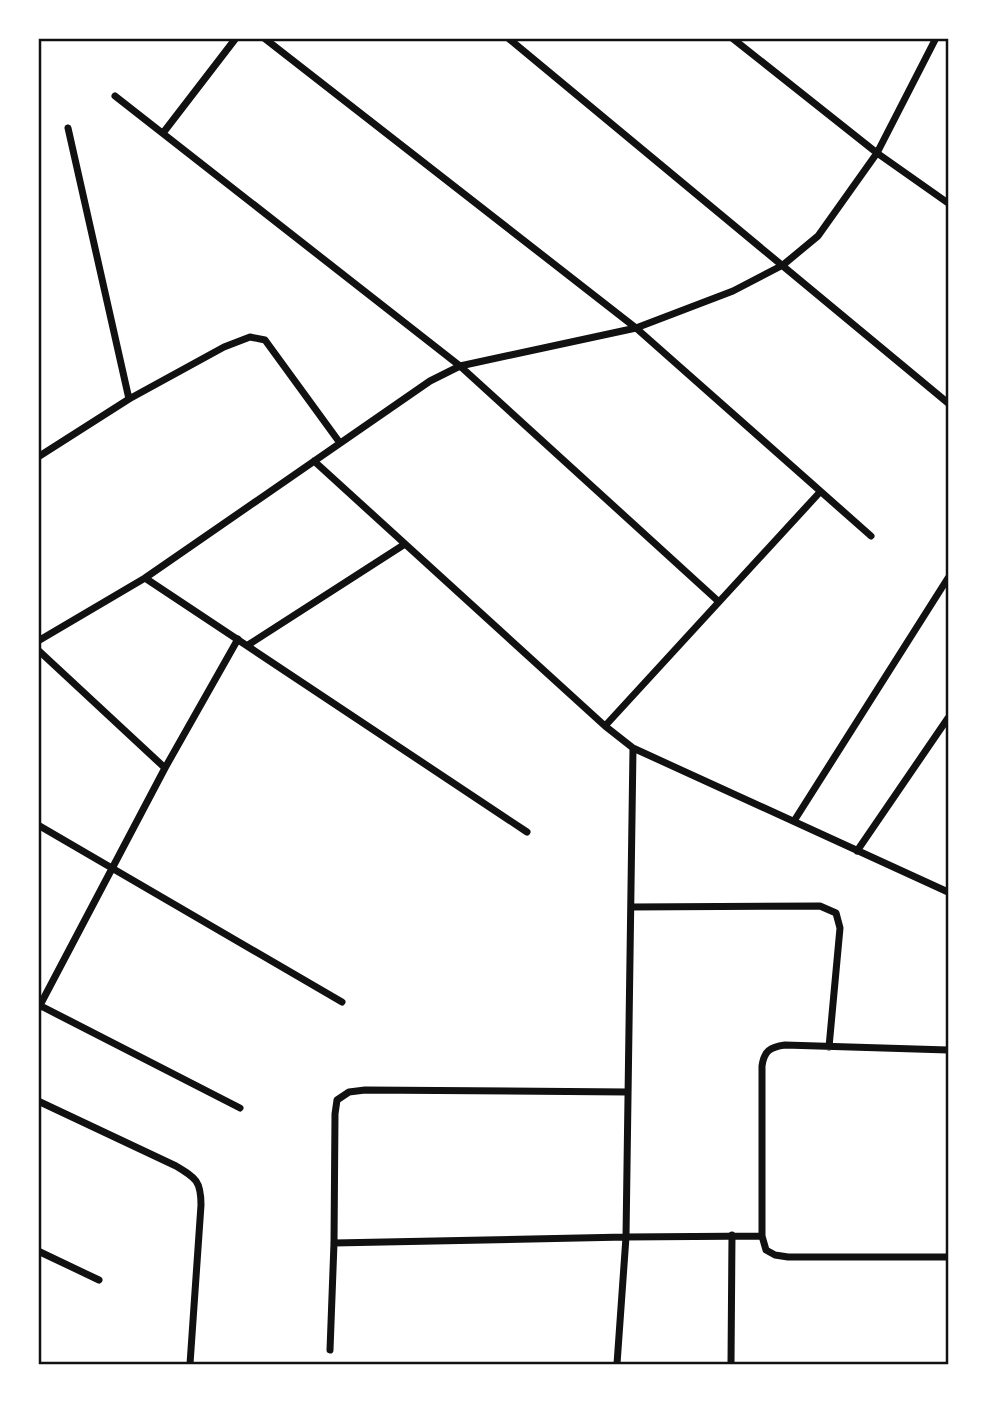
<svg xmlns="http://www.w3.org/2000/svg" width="987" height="1403" viewBox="0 0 987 1403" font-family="'Varela Round',sans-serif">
	<rect width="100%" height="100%" fill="#fff"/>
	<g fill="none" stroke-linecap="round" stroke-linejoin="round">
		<path stroke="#111" stroke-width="7" d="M264 38 636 328 871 536
			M508 38 948 403
			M732 38 877 153 948 203
			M115 96 460 366 718 601
			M68 128 129 399
			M163 133 236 38
			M38 457 129 399 224 347 250 337 265 340 340 443
			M314 461 605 726 633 748 948 892
			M145 578 527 832
			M38 641 145 578 430 381 460 366 636 328 733 291 783 265 818 236 877 153 936 38
			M248 645 405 544
			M38 650 165 768
			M605 726 820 492
			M794 821 948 578
			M38 825 342 1002
			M857 851 948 718
			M631 907 820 906 836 913 840 928 829 1047
			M39 1005 240 1108
			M38 1009 165 768 238 639
			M948 1050 785 1045C770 1047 764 1051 762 1066V1236L766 1250 775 1255 788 1257H948
			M38 1101 176 1166C196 1178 201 1181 201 1205L190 1364
			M334 1243 626 1237 762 1236
			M38 1251 99 1280
			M330 1350 334 1243 335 1114 337 1100 349 1092 365 1090 627 1092
			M617 1364 626 1237 633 748
			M731 1364 732 1235"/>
	</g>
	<rect width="987" height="1403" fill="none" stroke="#ffffff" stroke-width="80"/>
	<rect x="40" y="40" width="907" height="1323" fill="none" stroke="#111" stroke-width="2.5"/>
</svg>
